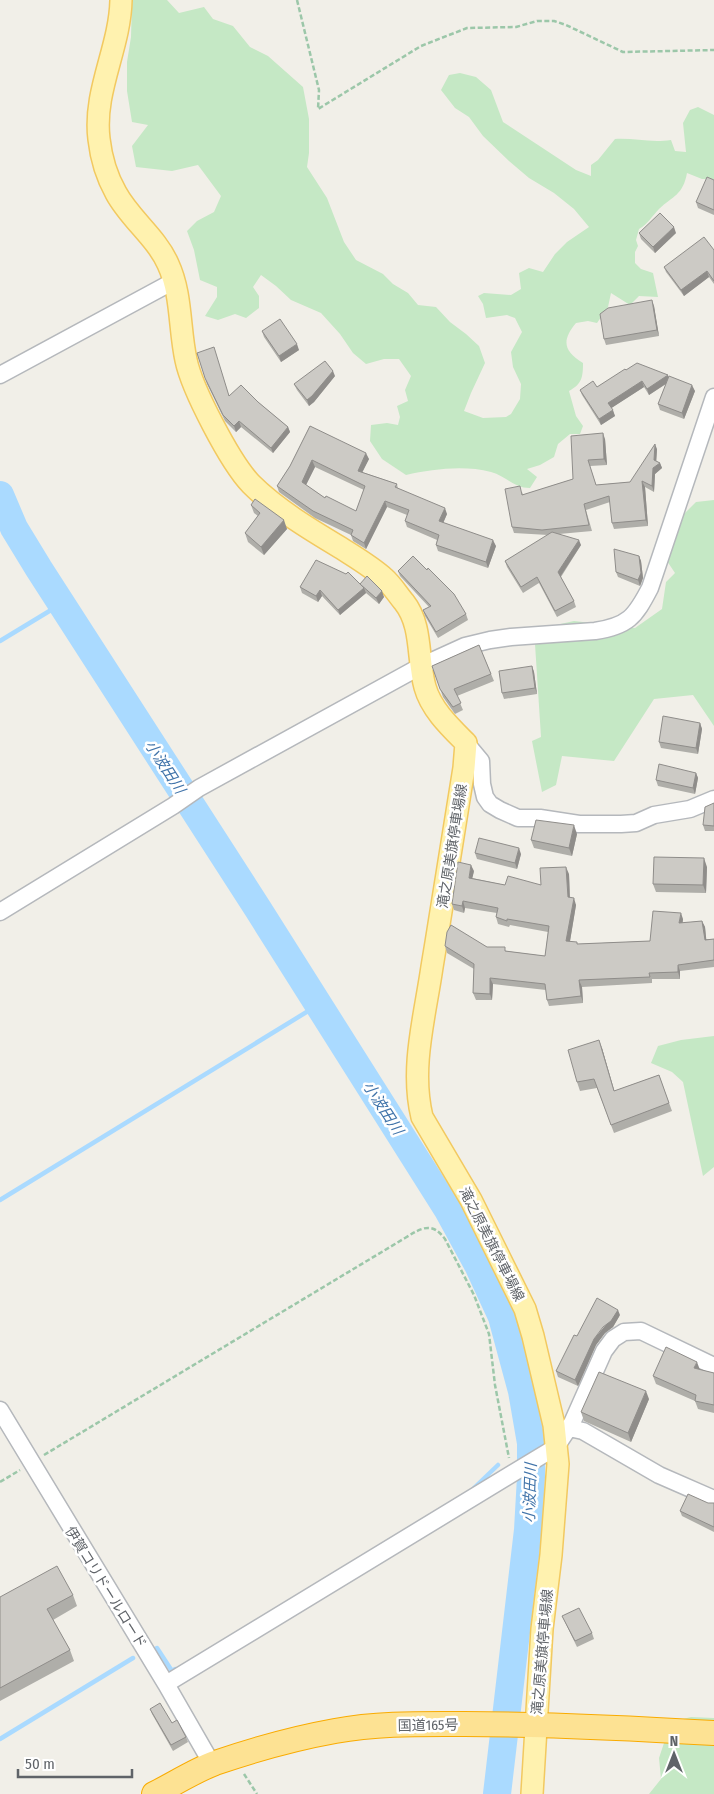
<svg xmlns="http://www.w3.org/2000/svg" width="714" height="1794" viewBox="0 0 714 1794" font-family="'Fira Sans Condensed','Noto Sans JP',sans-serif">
	<rect width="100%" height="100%" fill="#f1efe8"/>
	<path fill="#c5e8c5" d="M132 0H167L179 13 204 7 213 19 233 26 250 47 268 56 303 87 309 119V153L307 167 327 198 344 242 356 260 383 274 393 284 408 293 418 305 436 307 450 322 466 334 479 346 485 363 471 393 464 411 483 418 506 417 511 414 520 399 521 384 513 367 511 352 522 332 515 318 507 315 486 318 483 304 478 296 484 293 511 295 521 289 519 273 529 268 543 272 555 254 567 242 589 227 574 209 554 193 529 178 509 161 483 136 469 117 455 108 441 90 449 75 460 73 476 77 491 90 503 122 576 170 591 176V165L598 160 615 139C635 138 650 143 671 140L675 151 686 152 683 123 690 110 698 107 714 115V179H702L687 173C683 195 673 196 659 209 652 216 648 224 639 229L636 240 638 246 635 252V263L641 269 653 273 658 297 639 296 630 305 611 293 608 307 597 323 588 321 576 323C561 341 564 351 583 363 583 377 582 384 569 391L576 416 583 426 580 434H570L558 444 554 457 540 465 527 469 537 477 530 488C514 488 506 476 491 472 464 465 433 469 406 475L382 459 370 441 371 425 387 423 398 425 400 417 397 406 408 401 405 390 411 376 399 359H384L366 364 353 353 340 334 321 313 291 300 276 286 261 275 253 287 259 296V308L246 318 235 314 218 320 205 316 217 297V287L200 280 194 250 187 231 197 221 214 212 221 196 198 165 172 171 136 167 132 146 148 125 132 122 127 91V62L131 37Z
		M714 500V726L693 695 654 699 614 761 562 756 556 785 542 792 532 741 541 737 535 644 547 627 574 621 635 628 662 609 666 582 675 573 667 561 682 516 696 502Z
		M714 1036V1167L703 1176 683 1082 672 1072 651 1063 658 1046 681 1040Z
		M691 1717 714 1718V1794H649L661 1779 659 1758 671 1722Z"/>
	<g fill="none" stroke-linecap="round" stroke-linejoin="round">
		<path stroke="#aadaff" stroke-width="4.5" d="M0 641 61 604
			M0 1200 318 1005
			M474 1488 498 1465
			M157 1648 172 1671 175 1669
			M0 1739 133 1658"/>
		<path stroke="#aadaff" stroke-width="28" d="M0 495 14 528 39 569 258 909 448 1210 478 1265 502 1317 522 1391 531 1443V1477L528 1530 497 1794"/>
		<g stroke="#b5b8bc" stroke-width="19">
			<path id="minor" d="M0 375 174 281
				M466 743 481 761 482 784 485 797 490 804 500 810 518 818H540L579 824H621L636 823 654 815 690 809 714 799
				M0 912 173 806 199 788 421 666 465 646 490 640 511 637 595 631C628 626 635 617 650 588L714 397
				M0 1410 166 1684 212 1764
				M569 1428 583 1431 659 1475 714 1499
				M166 1684 556 1447 572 1423 604 1351 613 1339 624 1332 641 1331 714 1366"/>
		</g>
		<g stroke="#f2c960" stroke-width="24">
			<path id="major" d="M121 0C120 48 93 91 99 139 101 157 107 177 116 193 130 219 156 237 168 264 182 294 179 328 186 360 192 389 230 462 251 484 276 509 311 530 341 548 355 557 372 567 384 578 392 585 398 595 404 602 423 626 417 659 425 687 431 709 450 727 466 743L464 768C453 835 443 901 432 967 425 1016 410 1068 422 1117L471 1200 525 1309 533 1336 554 1425 558 1464 551 1555 542 1629 532 1794"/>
		</g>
		<g stroke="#f9ab00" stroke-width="26">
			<path id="highway" d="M154 1794C174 1784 194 1771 215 1763 253 1750 296 1738 335 1731 378 1723 421 1724 464 1724 548 1724 631 1728 714 1733"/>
		</g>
		<path stroke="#9cc7a9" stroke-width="2.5" stroke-dasharray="5 2.5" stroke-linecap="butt" d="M297 0 319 90 318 109 421 46 467 28 516 27 537 21H554L566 25 623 52 714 50
			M44 1455 405 1238C421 1228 432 1221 445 1239L474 1295 489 1334 495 1385 509 1458
			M0 1482 20 1470
			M244 1774 257 1794"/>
		<use href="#minor" stroke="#fff" stroke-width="16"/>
		<use href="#major" stroke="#fff2af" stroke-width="21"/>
		<use href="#highway" stroke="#fde293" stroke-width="24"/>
	</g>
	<path fill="#afaea9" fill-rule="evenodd" d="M714 180V215L698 208 696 202Z
		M639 233H676L655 253 641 239Z
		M714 250V284L709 277 684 296 666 272 664 267Z
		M654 306 659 336 606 345 604 339Z
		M262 331 299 350 281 362 264 337Z
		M197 353 230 396 258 402 288 427 290 432 273 453 241 427 236 432 225 421 207 384Z
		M626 370 669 377 695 391 684 419 660 410 658 404 666 384 649 395 644 387 611 408 615 416 601 425 582 395 580 390 597 387Z
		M335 376 314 402 309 406 297 390 294 384Z
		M310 426 369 459 362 472 397 484 398 489 447 514 443 523 496 546 488 568 438 551 436 545 437 540 407 527 405 521 407 515 387 507 366 549 353 541 351 535 315 518 279 492 277 486 290 466ZM315 467 364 490 356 511 325 498 306 485Z
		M605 439 607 465 590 466 596 485 630 482 657 449 656 461 660 463 662 468 655 474 654 492 645 487 648 526 614 529 612 523 610 502 586 510 592 531 559 534 581 545 561 577 574 601 576 607 557 617 539 583 523 593 507 567 505 561 548 535 514 533 512 527 522 492 523 495 573 479Z
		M251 505 287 529 264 555 248 542 245 533 258 516 254 513Z
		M639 556 641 561 643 578 640 586 618 577 616 572Z
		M427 570 466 614 468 620 438 638 425 616 423 610 429 607 400 576 398 571Z
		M360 584 384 597 379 604 366 593 340 615 322 596 318 602 302 593 300 587Z
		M479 645 494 681 457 696 463 710 455 714 443 697 432 666Z
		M532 666 534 672 537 694 504 699 502 693Z
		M700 723 702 729 698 754 661 748 659 742Z
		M696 773 698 778 695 794 658 786 656 780Z
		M714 803V831H705L703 825Z
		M577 834 572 856 534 848 531 840Z
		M475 853 521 854 517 869 477 859Z
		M707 867 706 893 656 892 653 884Z
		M474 871 472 878 505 885H541L569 874 570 898 576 905 570 941 578 944 650 941 683 919 682 923 702 921 705 927 706 939H714V967L680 971V979H652V983L582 987 583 1003 549 1006 547 1000 546 990 493 984 492 1000H476L473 993 474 969 447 953 445 946 487 947 507 951 545 956 548 932 510 925 509 927 498 924 496 917 497 913 465 908 464 913 454 910 452 904Z
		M602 1048 614 1091 659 1075 672 1111 614 1133 597 1088 580 1091 577 1082Z
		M620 1315 613 1327 605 1333 596 1345 578 1386 558 1377 556 1371Z
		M699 1370 714 1373V1413L698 1409 695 1401 656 1384 653 1376Z
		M649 1399 631 1442 584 1421 581 1412Z
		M708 1503H714V1532L682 1516 680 1511Z
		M73 1595 77 1606 53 1620 70 1650 74 1661 0 1701V1597Z
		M562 1616 592 1633 594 1639 577 1647Z
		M150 1709 172 1723 186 1737 188 1742 173 1751 152 1714Z"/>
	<path fill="#8f8d8a" d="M674 227 676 233 655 253 653 247Z
		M707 271 709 277 684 296 681 290Z
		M652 300 654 306 659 336 657 330Z
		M297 344 299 350 281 362 279 356Z
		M333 371 335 376 314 402 309 406 307 400Z
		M668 375 670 381 649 395 647 389Z
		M642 381 644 387 610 409 608 403Z
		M692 385 695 391 684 419 682 413Z
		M613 410 615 416 601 425 599 419Z
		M239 421 241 427 236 432 234 426Z
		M288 427 290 432 273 453 271 448Z
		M603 433 605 439 607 465 604 459Z
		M655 444 657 449 656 466 654 460Z
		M366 453 369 459 360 477 358 471Z
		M312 460 315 467 304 489 302 482Z
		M660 463 662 468 655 474 654 492 652 486 653 468Z
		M642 481 645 487 648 526 646 520Z
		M385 501 387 507 366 549 364 543Z
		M445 508 447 514 441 528 439 521Z
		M284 520 287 529 264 555 261 547Z
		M493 540 496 546 488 568 486 562Z
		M579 540 581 545 560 577 558 572Z
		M639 556 641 561 643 578 640 586 638 580Z
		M364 588 366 593 340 615 338 610Z
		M320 590 322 596 318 602 316 596Z
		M382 591 384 597 379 604 376 598Z
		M532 666 534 672 537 694 535 688Z
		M700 723 702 729 698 754 696 748Z
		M696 773 698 778 695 794 693 788Z
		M574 825 577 834 572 856 569 848Z
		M519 848 521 854 517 869 515 863Z
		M704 858 707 867 706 893 703 885Z
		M471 865 474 871 471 884 469 878Z
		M566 867 569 874 570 904 568 897Z
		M574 898 576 905 569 947 566 941Z
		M463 901 465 908 464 913 462 906Z
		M681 913 683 919 682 930 679 923Z
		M702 921 705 927 707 946 705 940Z
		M678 965 680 971V979L678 972Z
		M490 978 493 984 492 1000 490 994Z
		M579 980 582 987 583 1003 581 996Z
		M599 1040 602 1048 617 1100 614 1091Z
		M618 1310 620 1315 613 1327 605 1333 596 1345 578 1386 575 1380 594 1339Z
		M697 1362 700 1370 694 1368Z
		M646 1391 649 1399 631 1442 628 1433Z"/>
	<path fill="#cccac5" stroke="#8f8d8a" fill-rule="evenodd" d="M707 177 714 180V210L696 202Z
		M660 213 674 227 653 247 639 233Z
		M704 237 714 250V281L707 271 681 290 664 267Z
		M652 300 657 330 604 339 600 314 608 308Z
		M280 319 297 344 279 356 262 331Z
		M214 347 229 396 241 385 258 402 288 427 271 448 239 421 234 426 223 415 205 378 197 353Z
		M325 361 333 371 312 396 307 400 294 384Z
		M637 363 668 375 647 389 642 381 608 403 613 410 599 419 580 390 593 381 597 387 625 369 626 370Z
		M669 376 692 385 682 413 658 404Z
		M310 426 366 453 358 471 397 484 395 487 445 508 439 521 493 540 486 562 436 545 439 535 405 521 409 510 385 501 364 543 351 535 353 530 313 511 277 486 290 466ZM312 460 365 486 356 511 326 496 325 498 302 482Z
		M603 433 604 459 588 460 596 485 630 482 655 444 654 460 660 463 653 468 652 486 642 481 646 520 612 523 609 496 584 504 589 525 542 530 512 527 505 489 520 486 522 495 573 479 571 436Z
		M255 499 284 520 261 547 245 533 260 513 251 505Z
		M552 532 579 540 558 572 574 601 555 611 537 577 521 587 505 561Z
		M614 549 639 556 641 573 638 580 616 572Z
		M413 556 427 570 428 568 454 594 466 614 436 632 423 610 431 606 398 571Z
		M316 560 346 574 348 572 364 588 338 610 320 590 316 596 300 587Z
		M367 576 382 591 376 598 360 584Z
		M479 645 491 674 454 689 461 703 453 707 440 689 432 666Z
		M532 666 535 688 502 693 499 671Z
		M663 716 700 723 696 748 659 742Z
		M659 764 696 773 693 788 656 780Z
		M714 803V826L703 825 705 807Z
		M536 820 574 825 569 848 531 840Z
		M479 838 519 848 515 863 475 853Z
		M654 857 704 858 703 885 653 884Z
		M458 862 471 865 469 878 505 885 508 876 541 885 540 868 566 867 568 897 574 898 566 941 577 942V944L650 941 653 911 681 913 679 923 702 921 705 940 714 939V960L678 965V972L649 973 650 977 579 980 581 996 547 1000 545 984 490 978V994L473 993 474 964 445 946 447 932 451 925 487 947H505V951L545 956 549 926 507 919V921L496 917 498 908 463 901 462 906 452 904Z
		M599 1040 614 1091 659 1075 669 1103 611 1125 594 1079 577 1082 568 1050Z
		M597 1298 618 1310 611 1321 603 1327 594 1339 575 1380 556 1371 574 1335 577 1336Z
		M666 1347 697 1362 694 1368 714 1373V1405L695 1401 696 1395 653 1376Z
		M599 1372 646 1391 628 1433 581 1412Z
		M688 1494 708 1503H714V1527L680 1511Z
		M57 1566 73 1595 47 1609 70 1650 0 1688V1597Z
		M579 1608 592 1633 575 1641 562 1616Z
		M160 1703 172 1723 177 1720 186 1737 171 1745 150 1709Z"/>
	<g text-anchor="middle" stroke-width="5" stroke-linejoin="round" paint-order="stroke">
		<g font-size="14" fill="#5f6368" stroke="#fff">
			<text transform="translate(452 846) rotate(-81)" y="5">滝之原美旗停車場線</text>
			<text transform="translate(492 1244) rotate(63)" y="5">滝之原美旗停車場線</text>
			<text transform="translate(106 1587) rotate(58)" y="5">伊賀コリドールロード</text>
			<text transform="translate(542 1652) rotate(-85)" y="5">滝之原美旗停車場線</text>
			<text transform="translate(428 1725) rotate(-1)" y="5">国道165号</text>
		</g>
		<g font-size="15" font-style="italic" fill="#4174aa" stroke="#fff">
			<text transform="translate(165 767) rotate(57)" y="5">小波田川</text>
			<text transform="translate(383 1108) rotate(57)" y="5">小波田川</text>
			<text transform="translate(530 1493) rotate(-88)" y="5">小波田川</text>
		</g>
	</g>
	<g transform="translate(674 1754)" stroke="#ffffff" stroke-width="4" paint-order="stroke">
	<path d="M0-4L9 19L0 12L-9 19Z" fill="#5f6368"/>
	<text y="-8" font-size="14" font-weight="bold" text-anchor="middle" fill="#5f6368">N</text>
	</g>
	<path d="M18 1769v8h114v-8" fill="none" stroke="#5f6368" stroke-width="2.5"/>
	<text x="25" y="1769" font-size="15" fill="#5f6368" stroke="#ffffff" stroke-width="4" paint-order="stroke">50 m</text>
</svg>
